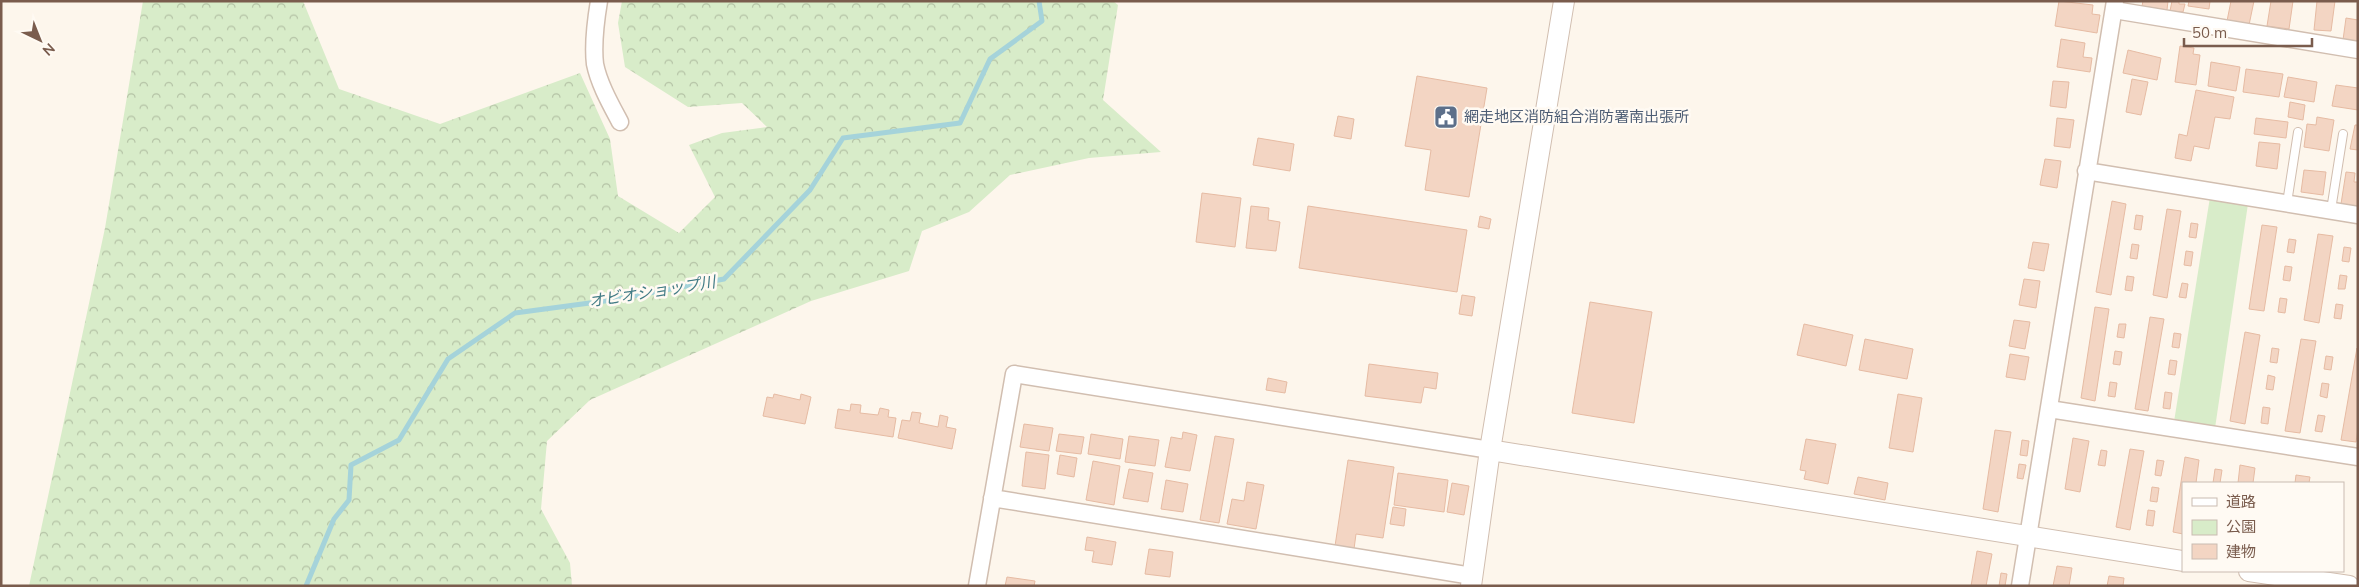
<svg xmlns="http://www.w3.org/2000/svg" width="2359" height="587" viewBox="0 0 2359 587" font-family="Mulish,'Noto Sans JP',sans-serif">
	<defs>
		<pattern id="forest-crowns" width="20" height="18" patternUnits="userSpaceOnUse" patternTransform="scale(1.25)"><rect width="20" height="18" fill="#d8ecc9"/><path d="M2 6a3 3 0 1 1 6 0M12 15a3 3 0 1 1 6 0" fill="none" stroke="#b4c2a5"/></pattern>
	</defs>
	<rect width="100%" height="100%" fill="#fdf6ec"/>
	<path fill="url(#forest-crowns)" d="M143 1H303L339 89 440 124 580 73 610 139 618 196 679 233 715 197 689 145 722 133 767 127 742 103 688 107 625 67 618 23 622 1H1113L1118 5 1103 100 1161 152 1089 158 1010 175 969 212 922 231 909 271 811 301 590 400 547 441 541 509 570 563 572 586H29L105 228Z"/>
	<path fill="#d8ecc9" d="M2211 191 2249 197 2214 435 2173 428Z"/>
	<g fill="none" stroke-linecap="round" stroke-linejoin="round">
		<path stroke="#a5d3da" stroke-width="5" d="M306 586 334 519 349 500 351 465 399 440 448 359 515 313 612 300 724 279 810 190 843 138 960 123 990 59 1042 21 1039 1"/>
	</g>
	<path fill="#f3d5c3" stroke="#e6bba3" d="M2059 1 2093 5 2092 14 2100 15 2097 33 2055 26Z
		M2143 1H2168L2167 10 2142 6Z
		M2172 1H2179V4H2185L2183 12 2170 11Z
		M2189 1H2210L2209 9 2188 6Z
		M2231 1H2254L2249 25 2227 21Z
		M2271 1H2293L2289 29 2267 26Z
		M2317 1H2335L2331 31 2314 30Z
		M2346 18 2358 20V42L2343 40Z
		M2061 39 2085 43 2083 57 2092 58 2090 72 2057 67Z
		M2180 46 2194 48 2193 54 2200 55 2196 85 2175 82Z
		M2128 50 2161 58 2157 80 2123 73Z
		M2211 62 2240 67 2236 91 2208 86Z
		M2246 69 2283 74 2279 97 2243 92Z
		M1417 76 1487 88 1469 197 1425 190 1431 150 1405 146Z
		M2288 77 2317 82 2314 102 2284 97Z
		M2132 79 2148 82 2141 115 2126 112Z
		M2053 81 2069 82 2066 108 2050 106Z
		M2336 85 2358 88V110L2332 106Z
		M2196 90 2234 97 2230 119 2215 117 2209 149 2194 146 2191 161 2175 158 2179 134 2187 136Z
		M2290 102 2305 105 2303 120 2288 117Z
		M1338 116 1354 119 1351 139 1334 136Z
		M2317 117 2334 120 2329 151 2304 147 2307 124 2316 125Z
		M2057 118 2074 120 2070 148 2054 146Z
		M2256 118 2288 122 2286 138 2254 134Z
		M2355 125H2358V150L2350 149Z
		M1258 138 1294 144 1290 171 1253 165Z
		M2259 142 2280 144 2277 169 2256 166Z
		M2045 159 2061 161 2057 188 2040 185Z
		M2304 170 2326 172 2323 195 2301 192Z
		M2346 172 2355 173 2354 182H2358V207L2341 204Z
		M1202 193 1241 198 1235 247 1196 242Z
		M2112 201 2126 204 2111 295 2096 292Z
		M1251 206 1269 208 1268 220 1280 222 1276 251 1246 248Z
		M1308 206 1467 230 1457 292 1299 268Z
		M2167 209 2181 211 2167 298 2153 295Z
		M2136 215 2143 216 2141 230 2134 229Z
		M1480 216 1491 219 1489 229 1478 227Z
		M2191 223 2198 224 2196 238 2189 237Z
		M2262 225 2277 227 2264 311 2249 309Z
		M2318 234 2333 236 2319 323 2304 320Z
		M2289 239 2296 240 2294 253 2287 252Z
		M2033 242 2049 244 2044 271 2028 268Z
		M2132 244 2139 245 2137 259 2130 258Z
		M2344 247 2351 248 2349 262 2342 261Z
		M2186 251 2193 252 2191 266 2184 265Z
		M2285 266 2292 267 2290 281 2283 280Z
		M2340 275 2347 276 2345 289H2338Z
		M2127 276 2134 277 2132 291 2125 290Z
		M2024 279 2040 281 2036 308 2019 305Z
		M2182 283 2188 284 2186 298 2179 297Z
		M1462 295 1475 297 1472 316 1459 314Z
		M2280 298 2287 299 2285 313 2278 312Z
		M1590 302 1652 312 1634 423 1572 413Z
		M2336 304 2343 305 2341 319 2334 318Z
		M2095 307 2109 309 2095 401 2081 398Z
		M2150 317 2164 319 2148 411 2135 409Z
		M2014 320 2030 322 2025 349 2009 346Z
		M1804 324 1853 335 1846 366 1797 355Z
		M2119 324H2126L2124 338 2117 337Z
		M2245 332 2260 335 2245 424 2230 421Z
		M2174 333 2181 334 2179 348 2172 347Z
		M1865 339 1913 349 1907 379 1859 370Z
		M2301 339 2316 341 2300 433 2285 431Z
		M2272 348 2279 349 2277 363 2270 362Z
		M2357 348 2358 429 2356 442 2341 440Z
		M2115 351 2122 352 2120 365 2113 364Z
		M2010 354 2029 357 2025 380 2006 377Z
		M2326 356 2333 357 2331 370 2324 369Z
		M2170 360 2177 361 2175 375 2168 374Z
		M1369 364 1438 373 1436 389 1424 387 1421 403 1365 396Z
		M2268 375 2275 377 2273 390 2266 389Z
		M1268 378 1287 382 1285 393 1266 390Z
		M2110 382 2117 383 2115 397 2108 396Z
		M2322 383 2329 384 2327 398 2320 396Z
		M2165 392 2172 393 2170 409 2163 408Z
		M774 394 800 400 801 394 811 397 805 424 763 416 767 397 773 398Z
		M1898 394 1922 398 1913 452 1889 448Z
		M851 404 861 405 860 413 878 415 880 408 889 410 888 417 896 418 893 437 835 428 838 409 850 411Z
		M2263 407 2270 408 2268 424 2261 423Z
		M912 412 921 413 919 423 938 427 940 415 948 417 946 427 956 429 952 449 898 438 902 420 910 421Z
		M2318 415 2325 416 2322 432 2315 431Z
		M1024 424 1053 428 1049 451 1020 447Z
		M1995 430 2011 432 1998 512 1983 509Z
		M1183 432 1197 435 1190 471 1165 467 1171 437 1182 439Z
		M1059 434 1084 437 1081 454 1056 451Z
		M1091 434 1123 439 1120 459 1088 454Z
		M1129 436 1159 440 1155 466 1125 462Z
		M1215 436 1234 439 1219 523 1200 520Z
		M2073 438 2089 441 2080 492 2065 489Z
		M1806 439 1836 444 1828 484 1804 479 1806 471 1800 470Z
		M2022 440 2029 441 2027 456 2020 455Z
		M2130 449 2144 451 2130 530 2116 527Z
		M2101 450 2107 451 2105 466 2098 465Z
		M1026 452 1049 455 1045 489 1022 486Z
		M1060 455 1077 458 1074 477 1057 474Z
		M2185 457 2199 460 2196 483H2183V534L2173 532Z
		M1348 460 1394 467 1383 538 1356 534 1354 549 1335 546Z
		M2157 460 2164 461 2161 476 2155 475Z
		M1093 461 1120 466 1114 505 1086 500Z
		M2019 464 2026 465 2023 479 2017 478Z
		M2240 465 2255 468 2253 483H2238Z
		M1129 469 1153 473 1148 502 1123 498Z
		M2215 469 2222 470 2220 483H2213Z
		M1398 473 1448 480 1444 512 1394 505Z
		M2296 475 2310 477 2309 483H2295Z
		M1858 477 1888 483 1885 500 1854 494Z
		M1166 480 1188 484 1183 512 1161 509Z
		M1247 482 1264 485 1256 529 1227 524 1232 499 1244 501Z
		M1452 483 1469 486 1464 515 1447 512Z
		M2152 487 2159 488 2157 502 2150 501Z
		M1393 507 1406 509 1404 526 1390 524Z
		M2148 510 2155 511 2153 526 2146 525Z
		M1087 537 1116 542 1112 565 1092 562 1094 551 1085 550Z
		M1149 549 1173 552 1170 577 1145 574Z
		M1977 551 1992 554 1986 586H1971Z
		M2057 566 2072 568 2069 586H2053Z
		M2001 573 2007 574 2005 586H1999Z
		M2109 576 2124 578 2123 586H2107Z
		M1007 577 1035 581 1034 586H1005Z"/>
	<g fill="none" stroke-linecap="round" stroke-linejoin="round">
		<g stroke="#d1beb0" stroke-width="10">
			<path id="service" d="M2287 203 2298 132
				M2331 210 2343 134"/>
		</g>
		<g stroke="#d1beb0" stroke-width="19">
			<path id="minor" d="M599 1C596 19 593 47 595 64 599 84 611 105 620 122
				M2114 10 2358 50
				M2086 171 2358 215
				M2049 409 2358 457
				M992 498 1472 576
				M977 586 1014 374 1490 450
				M2020 586 2115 1"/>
		</g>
		<g stroke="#d1beb0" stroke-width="22">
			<path id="tertiary" d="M1490 450 2183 561
				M2249 571 2349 586
				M1471 586 1490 450 1564 1"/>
		</g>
		<use href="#service" stroke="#fff" stroke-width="8"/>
		<use href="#minor" stroke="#fff" stroke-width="16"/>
		<use href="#tertiary" stroke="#fff" stroke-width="20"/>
	</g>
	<defs>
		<g id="civic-square" transform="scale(1.25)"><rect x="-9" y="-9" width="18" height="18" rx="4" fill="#5c6f8a" stroke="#fffaf3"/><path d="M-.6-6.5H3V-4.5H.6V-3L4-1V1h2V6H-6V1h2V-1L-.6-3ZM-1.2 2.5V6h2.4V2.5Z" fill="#fff"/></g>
	</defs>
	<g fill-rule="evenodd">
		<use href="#civic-square" x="1446" y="117"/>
	</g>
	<g text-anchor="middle" stroke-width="5" stroke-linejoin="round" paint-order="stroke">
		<g font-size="15" fill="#4e5e75" stroke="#fffaf3" text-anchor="start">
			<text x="1464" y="122">網走地区消防組合消防署南出張所</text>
		</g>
		<g font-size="16" font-style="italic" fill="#437c86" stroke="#fffaf3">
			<text transform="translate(652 291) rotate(-9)" y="6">オビオショップ川</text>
		</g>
	</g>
	<rect width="2359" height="587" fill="none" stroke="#7a5c4d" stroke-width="5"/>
	<rect x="2182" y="482" width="162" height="90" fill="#fffaf3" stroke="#cabbb1"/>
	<rect x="2192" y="498" width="25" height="8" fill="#ffffff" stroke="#cabbb1"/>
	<text x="2226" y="507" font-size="15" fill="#7a5c4d">道路</text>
	<rect x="2192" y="520" width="25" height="15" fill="#d8ecc9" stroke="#cabbb1"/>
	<text x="2226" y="532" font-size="15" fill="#7a5c4d">公園</text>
	<rect x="2192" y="544" width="25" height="15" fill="#f3d5c3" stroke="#cabbb1"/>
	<text x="2226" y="557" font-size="15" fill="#7a5c4d">建物</text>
	<g transform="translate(40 40) rotate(137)" stroke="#fffaf3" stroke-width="4" paint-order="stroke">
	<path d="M0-4L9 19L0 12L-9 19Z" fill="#7a5c4d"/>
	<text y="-8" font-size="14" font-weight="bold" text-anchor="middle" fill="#7a5c4d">N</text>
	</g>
	<path d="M2184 38v8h128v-8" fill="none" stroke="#7a5c4d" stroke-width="2.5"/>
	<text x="2192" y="38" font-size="15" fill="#7a5c4d" stroke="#fffaf3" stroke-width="4" paint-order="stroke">50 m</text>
</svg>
